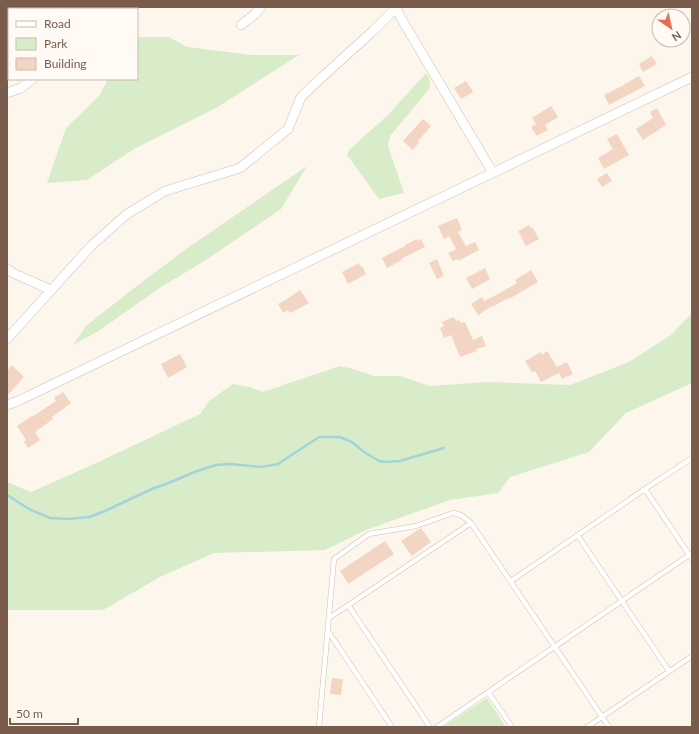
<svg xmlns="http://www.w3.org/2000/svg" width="699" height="734" viewBox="0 0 699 734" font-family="Lato,sans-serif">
	<rect width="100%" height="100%" fill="#fdf6ec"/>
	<path fill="#d8ecc9" d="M137 37H169L187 47 252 55H299L216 108 134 149 87 180 47 183 66 128 99 96 108 79H137Z
		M426 73 429 78 430 88 390 136 388 146 390 152 404 193 379 199 347 155 349 150 389 114Z
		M307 166 281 209 206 260 161 287 100 330 73 345 86 326 138 285 189 247Z
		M692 313V383L626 413 589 452 510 477 498 493 450 500 366 530 325 550 214 553 160 577 103 610H7V482L31 492 92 465 200 414 209 401 233 384 249 387 263 392 340 366 353 369 374 376H400L430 386 487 382 570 385 629 362 671 335Z
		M487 698 506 727H443Z"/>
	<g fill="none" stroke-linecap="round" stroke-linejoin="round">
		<path stroke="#a5d3da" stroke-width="2.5" d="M7 495 29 509 50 518 68 519 89 517 105 511 154 488 166 484 197 471 216 465 230 464 261 467 278 464 319 437H340L352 442 364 452 379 461 386 462 400 461 444 448"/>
	</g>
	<path fill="#f3d5c3" d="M652 56 657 64 643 72 639 64Z
		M639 76 645 86 609 105 604 95 624 85H623Z
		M466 81 473 92 461 99 454 88Z
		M551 106 558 117 545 125 548 130 537 136 531 127 536 124 532 118Z
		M657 108 666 125 643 140 636 129 653 118 650 112Z
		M423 119 431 126 418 141 419 142 413 150 403 141Z
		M617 134 629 155 604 169 598 158 613 149 607 139Z
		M607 173 612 181 602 187 597 179Z
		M457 218 462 230 458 232 466 246 475 242 479 250 458 261 457 259 453 261 448 253 456 249 449 236 444 239 438 226Z
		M529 225 530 228 532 227 539 239 526 246 518 231Z
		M417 239 418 241 421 239 425 247 401 259 402 260 387 268 382 258 405 246V245Z
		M437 259 444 276 437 279 429 263Z
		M359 263 361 267 362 266 366 274 348 284 342 272Z
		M485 268 490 279 472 289 466 278Z
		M531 270 538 282 509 299 508 298 492 307V306L478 315 471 304 482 297 484 301 502 292 517 283 515 280Z
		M300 290 309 303 290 313 288 310 283 313 278 304 287 299Z
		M454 317 456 321 459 320 461 323 465 322 473 340 482 336 486 346 476 349 477 351 460 357 451 335 444 338 440 328 444 326 442 322Z
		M547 351 557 367 567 362 573 374 562 379 559 373 541 382 535 371 532 372 525 361 541 352 542 355Z
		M180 354 187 367 168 378 161 364Z
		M12 365 24 377 7 396V371Z
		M63 392 71 403 52 417 53 419 35 432 40 440 28 448 24 442 26 440 17 426 32 416V417L56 401 54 398Z
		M421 528 431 542 412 556 401 541Z
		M385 541 394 554 348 584 340 571Z
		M332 678 343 679 341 695 330 694Z"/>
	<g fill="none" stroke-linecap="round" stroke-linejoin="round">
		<g stroke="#d1beb0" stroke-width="5.5">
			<path id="lane" d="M645 489 692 559
				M578 536 669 671
				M511 581 645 489 692 458
				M348 605 430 727
				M329 618 471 523
				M328 631 392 727
				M488 692 512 727
				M319 727 334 559 369 534 416 526 453 513 461 515 471 523 609 727
				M437 727 692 553
				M587 727 692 656"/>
		</g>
		<g stroke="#d1beb0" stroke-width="10">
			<path id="street" d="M63 7V9
				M396 7 401 18 493 173
				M241 25 255 14 261 7
				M7 93 21 88 32 79
				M7 269 13 273 51 290
				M7 339 91 246 127 214 165 191 240 168 288 129 301 97 321 78 373 31 397 7
				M7 405 18 401 692 77"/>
		</g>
		<use href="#lane" stroke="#fff" stroke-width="4.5"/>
		<use href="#street" stroke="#fff" stroke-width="9"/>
	</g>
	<rect width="699" height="734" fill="none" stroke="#7a5c4d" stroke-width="16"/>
	<rect x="8" y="8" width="130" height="72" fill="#fffaf3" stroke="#cabbb1"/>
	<rect x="16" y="21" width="20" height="6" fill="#ffffff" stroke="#cabbb1"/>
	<text x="44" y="28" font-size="12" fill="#7a5c4d">Road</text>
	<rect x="16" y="38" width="20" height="12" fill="#d8ecc9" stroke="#cabbb1"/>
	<text x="44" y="48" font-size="12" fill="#7a5c4d">Park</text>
	<rect x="16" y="58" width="20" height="12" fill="#f3d5c3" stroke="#cabbb1"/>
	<text x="44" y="68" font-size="12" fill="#7a5c4d">Building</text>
	<g transform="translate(671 28) rotate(146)"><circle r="19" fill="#fffaf3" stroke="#cabbb1"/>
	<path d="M0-3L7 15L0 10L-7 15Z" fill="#e76f51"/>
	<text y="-6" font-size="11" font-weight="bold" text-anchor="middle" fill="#7a5c4d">N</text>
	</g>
	<path d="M10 718v6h68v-6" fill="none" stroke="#7a5c4d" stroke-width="2"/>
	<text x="16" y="718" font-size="12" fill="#7a5c4d" stroke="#fffaf3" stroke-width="3" paint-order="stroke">50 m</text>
</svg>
